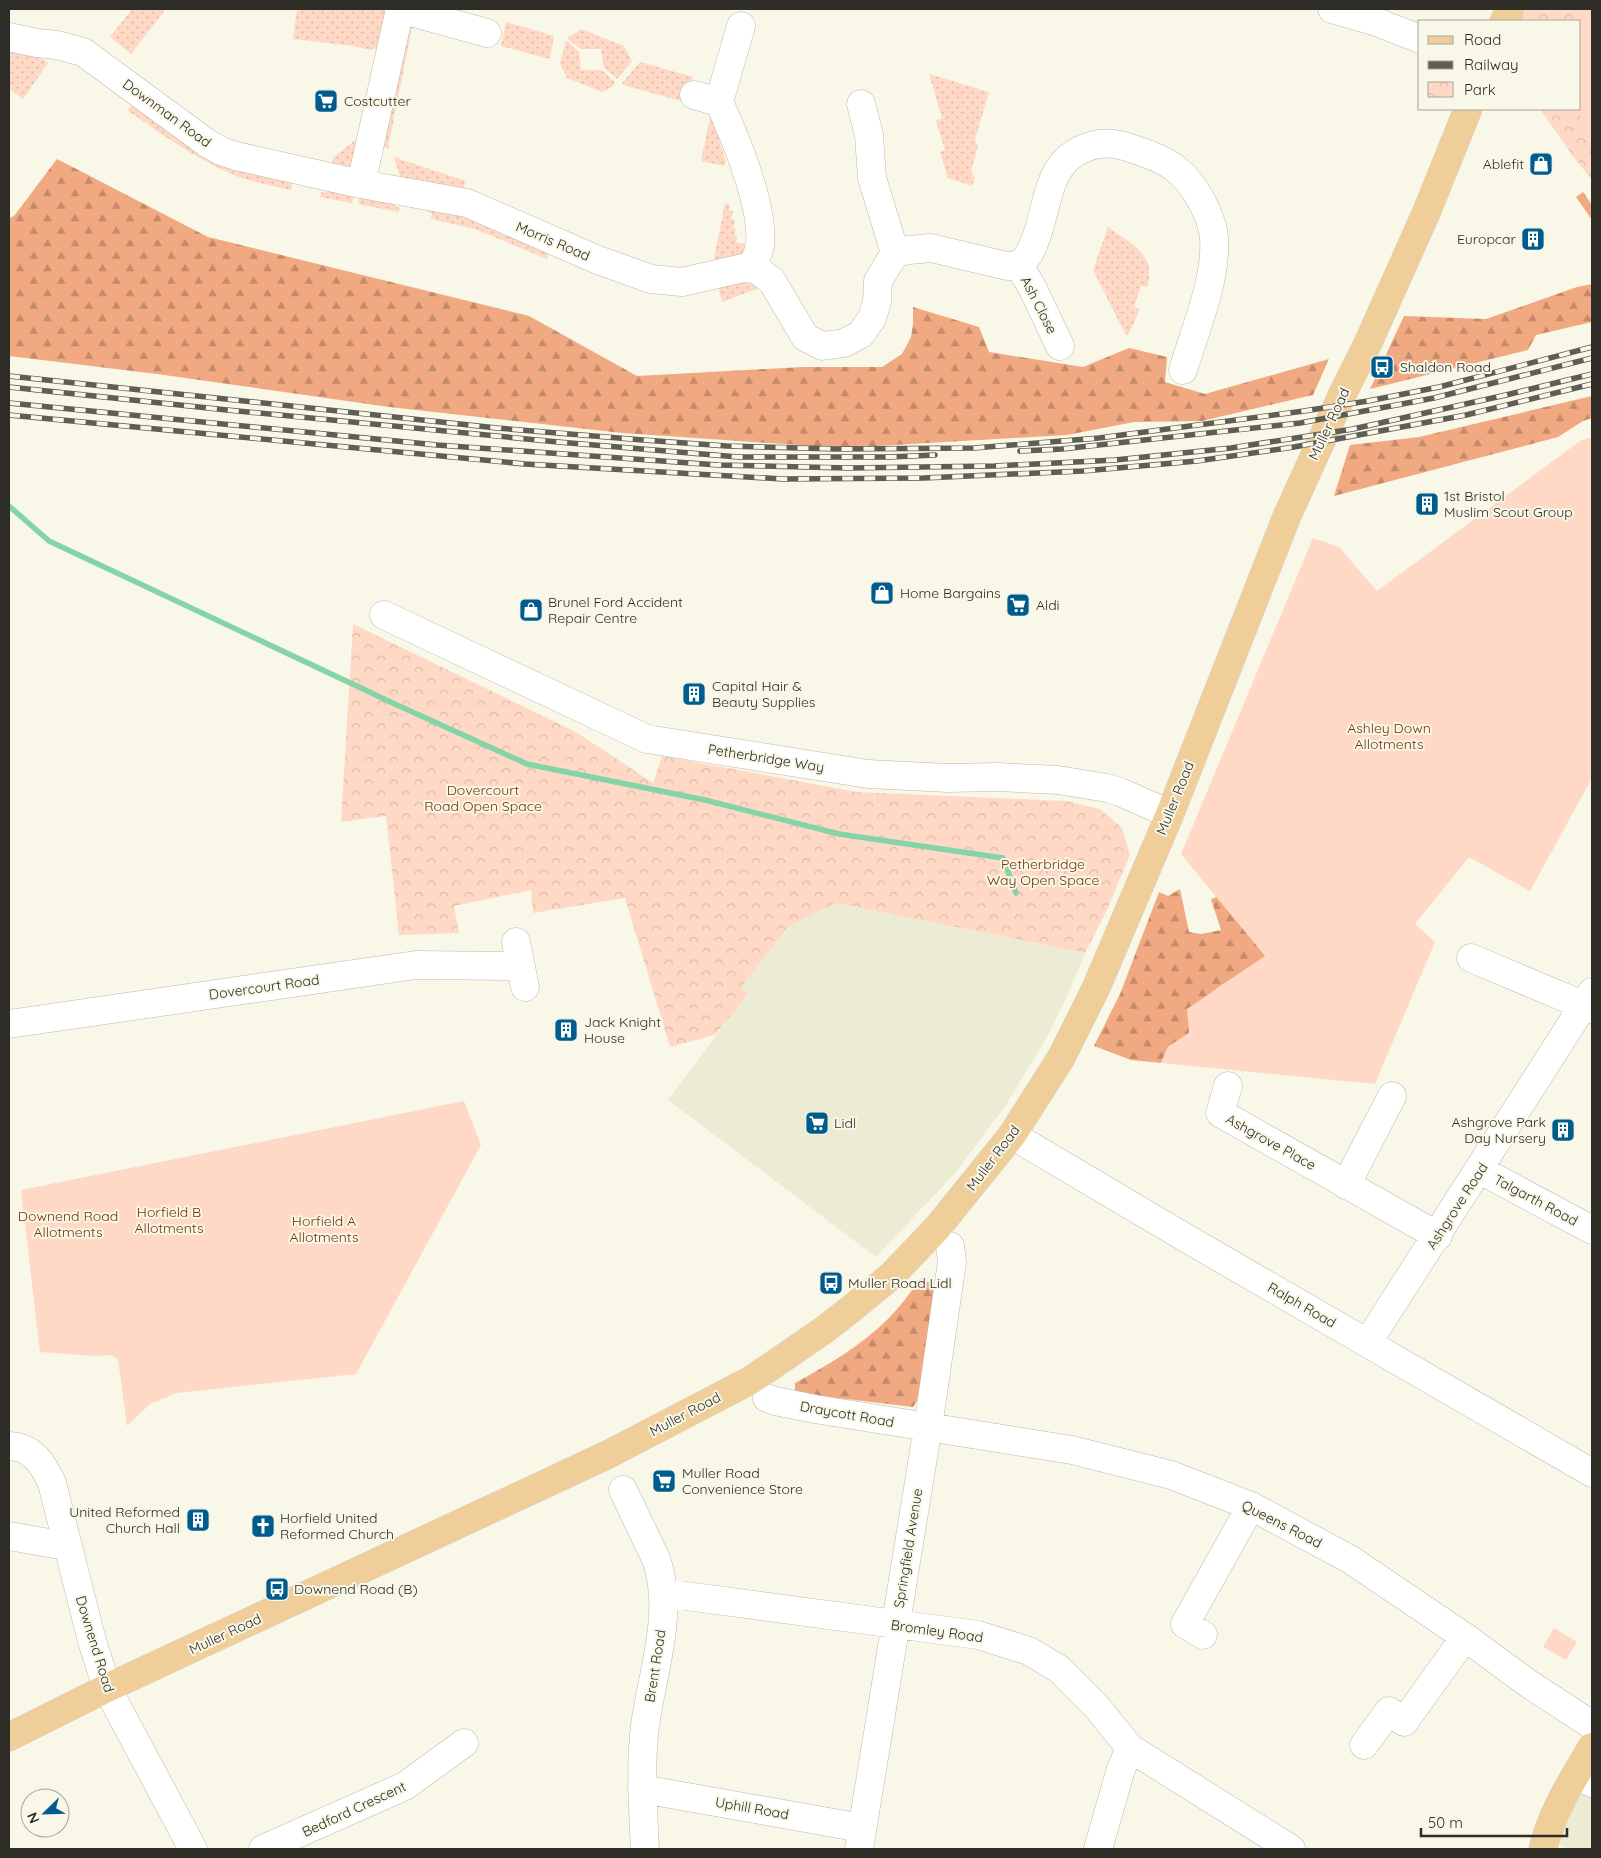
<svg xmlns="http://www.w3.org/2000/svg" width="1601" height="1858" viewBox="0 0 1601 1858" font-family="Quicksand,sans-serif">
	<defs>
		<pattern id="grass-dots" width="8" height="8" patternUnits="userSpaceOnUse" patternTransform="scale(1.25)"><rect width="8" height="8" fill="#ffd9c5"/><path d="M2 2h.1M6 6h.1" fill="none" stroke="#dbbaa9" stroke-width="1.8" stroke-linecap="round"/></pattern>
		<pattern id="forest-firs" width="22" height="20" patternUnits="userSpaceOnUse" patternTransform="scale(1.25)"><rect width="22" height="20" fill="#f1a982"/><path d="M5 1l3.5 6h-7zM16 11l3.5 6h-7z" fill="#c48a6a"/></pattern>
		<pattern id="park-crowns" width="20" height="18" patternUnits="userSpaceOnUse" patternTransform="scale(1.25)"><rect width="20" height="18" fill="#ffd9c5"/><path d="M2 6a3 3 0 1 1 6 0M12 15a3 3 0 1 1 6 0" fill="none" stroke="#dbbaa9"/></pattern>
	</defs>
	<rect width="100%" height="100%" fill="#f8f7e8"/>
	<path fill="#ecebd4" d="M836 903 1085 953 1068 994 1046 1039 1005 1106 956 1172 876 1257 668 1100 747 994 741 987 789 926Z
		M1592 1770V1849H1568L1555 1842Z"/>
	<path fill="url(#grass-dots)" d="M132 9H166L131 54 110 37Z
		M297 9H391L383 46 371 50 354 46 293 39Z
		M506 22 554 36 550 59 501 46Z
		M403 27 412 28 388 148 380 146Z
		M581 29 624 46 632 61 617 79 604 68 601 49H581L567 38Z
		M566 40 579 52 581 70H602L615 82 612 87 602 92 567 78 560 64Z
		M25 46 48 63 23 99 9 89V49Z
		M640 62 693 77 685 102 626 86 622 83Z
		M929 74 989 92 975 139 978 146 971 171 975 178 972 186 948 178 940 152 945 150 936 121 942 118Z
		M134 103 300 184H292L291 190C274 186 256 183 239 177 198 161 163 135 127 110Z
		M710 118 712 119 726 162 724 166 701 161Z
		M354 141 364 144 351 168 332 164 333 158Z
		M394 157 466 181 463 191 402 183Z
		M327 188 354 193 352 203 320 197 321 192 326 193Z
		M360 194 396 201 395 206 400 208 399 212 358 204Z
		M725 203 730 205 729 210 733 211 731 219 735 220 733 228 736 229 734 235 737 236 736 242 748 245C741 261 729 260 713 264Z
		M427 208 477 220 547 248V259L475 229 431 219 432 213 427 212Z
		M1108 227C1131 244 1157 254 1147 287L1141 286 1134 307 1140 309 1128 335H1126L1093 270Z
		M738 280 761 286 759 288 722 302 717 282Z"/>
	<path fill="url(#forest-firs)" d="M57 159 208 237 529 316 637 376 803 367H882L902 354 911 337 913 324V307L979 327 989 352 1083 367 1129 348 1167 357 1165 382 1205 394 1329 359 1313 395 1202 421 1134 422 1067 435 842 448 622 433 389 407 157 374 9 356V218L14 216Z
		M1583 192 1592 205V220L1576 197Z
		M1592 284V322L1536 335 1528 350 1370 389 1404 316 1486 319 1577 287Z
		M1592 396V418L1583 421 1558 437 1334 496 1350 445 1419 437Z
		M1180 889 1189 932 1201 934 1221 930 1211 899 1217 897 1266 956 1216 989 1189 1033 1168 1047 1161 1063 1131 1060 1094 1046 1120 994 1159 892 1168 896Z
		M921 1278 930 1283 935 1293 917 1401 913 1407 795 1393V1383C828 1365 862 1345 889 1318 901 1306 911 1291 921 1278Z"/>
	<path fill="url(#park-crowns)" d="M1524 9H1592V180L1572 155 1540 109H1580V21H1518Z
		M353 624 576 732 653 783 662 756 857 792 1066 801 1100 809 1122 828 1130 855 1105 914 1085 953 836 903 789 926 741 987 748 994 715 1035 670 1047 625 898 533 913 531 890 454 906 459 933 399 935 386 816 341 822Z"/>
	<path fill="#ffd9c5" d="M1592 14V136L1576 109H1580V21Z
		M1592 437V778L1530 891 1469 857 1415 924 1435 942 1375 1084 1161 1063 1168 1047 1189 1033 1187 1009 1265 956 1181 854 1313 538 1339 547 1377 591 1580 441Z
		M464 1101 481 1145 356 1374 177 1393 150 1404 127 1426 118 1359 110 1355 96 1356 40 1352 21 1190Z
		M1554 1628 1577 1642 1566 1660 1543 1647Z"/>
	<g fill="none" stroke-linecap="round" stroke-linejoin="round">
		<path stroke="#84d4a8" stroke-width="5.5" d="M9 506 49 541 397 705 527 764 705 800 839 834 1003 858 1016 893"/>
		<g stroke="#bbbaac" stroke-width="29">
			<path id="minor" d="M400 9 487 33
				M1332 9 1374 21 1420 39
				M9 37 37 43 57 45 83 52 207 143 221 151 236 156 361 184 467 203 598 260 651 279 682 282 752 266C755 260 759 252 760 245 764 206 735 137 719 102L694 95
				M719 102 741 26
				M861 104 869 135 872 178 895 253
				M361 184 400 9
				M1018 264 1032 287 1060 346
				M752 266 772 281 805 337 822 346 844 343 861 334 872 318 877 302 878 281 895 253 909 250 931 248 1007 266C1011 266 1016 266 1019 264 1027 260 1031 251 1034 243 1049 209 1044 164 1085 148 1108 138 1129 147 1150 155 1172 163 1186 175 1198 195 1205 207 1213 223 1214 238 1217 279 1195 330 1183 370
				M384 615 647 739 868 774 948 778 998 777 1058 780 1107 788 1120 792 1170 814
				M516 942 525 987
				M1471 958 1592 1009
				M9 1024 416 965 520 966
				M1228 1086 1220 1113 1438 1236
				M1012 1135 1191 1241 1592 1473
				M1480 1170 1592 1230
				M1346 1185 1392 1096
				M1368 1342 1592 992
				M767 1398 775 1401 815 1409 1072 1450 1171 1475 1251 1506 1351 1560 1465 1637 1529 1684 1592 1725
				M9 1446C33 1447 43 1464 52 1483L92 1641 107 1688 193 1849
				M623 1490 656 1559C675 1612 652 1673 645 1726 640 1767 643 1808 645 1849
				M9 1536 66 1546
				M664 1593 978 1635 1029 1651 1059 1669 1096 1706 1130 1748 1291 1849
				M1203 1635 1185 1624 1251 1506
				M1364 1745 1389 1711 1404 1722 1465 1637
				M1576 1775 1592 1783
				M642 1789 862 1828
				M263 1849 405 1786 464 1743
				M859 1849 928 1427 952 1262 950 1246
				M1098 1849 1121 1769 1130 1748"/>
		</g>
		<g stroke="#d9d9d8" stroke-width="29">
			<path id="major" d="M1504 21 1510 9
				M9 1737 107 1688 607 1455 751 1380 824 1330 851 1309 890 1277 937 1228 1012 1135 1061 1058 1096 988 1170 814 1287 516 1343 393 1368 343 1427 211 1468 109
				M1543 1849C1551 1813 1573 1779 1592 1747"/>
		</g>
		<use href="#minor" stroke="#fff" stroke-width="28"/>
		<use href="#major" stroke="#efce9a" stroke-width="28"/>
		<g stroke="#5f5e56" stroke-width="5.5">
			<path id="rail" d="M9 376 497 428 643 440 727 446 837 449 974 448 1099 438 1304 411 1368 401 1439 387 1592 347
				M9 387 227 410 558 442 738 457H890L935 455
				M9 403 437 445 718 465 848 468 994 466 1115 460 1231 448 1353 429 1506 395 1592 374
				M9 415 525 464 783 479 924 478 1083 471 1197 461 1294 447 1466 415 1592 384
				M1020 451 1062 449 1300 423 1434 398 1592 358"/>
		</g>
		<use href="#rail" stroke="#f8f7e8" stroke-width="4" stroke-dasharray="11" stroke-linecap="butt"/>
	</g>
	<defs>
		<g id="supermarket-square" transform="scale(1.25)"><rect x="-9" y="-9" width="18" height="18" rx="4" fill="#005c8d" stroke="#f8f7e8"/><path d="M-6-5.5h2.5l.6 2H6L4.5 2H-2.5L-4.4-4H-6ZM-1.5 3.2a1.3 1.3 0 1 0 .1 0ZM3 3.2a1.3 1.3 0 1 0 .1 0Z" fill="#fff"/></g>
		<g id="shop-square" transform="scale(1.25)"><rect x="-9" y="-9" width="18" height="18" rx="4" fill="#005c8d" stroke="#f8f7e8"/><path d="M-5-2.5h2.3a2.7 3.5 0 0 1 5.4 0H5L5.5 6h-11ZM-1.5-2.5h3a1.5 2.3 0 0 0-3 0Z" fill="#fff"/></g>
		<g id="building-square" transform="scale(1.25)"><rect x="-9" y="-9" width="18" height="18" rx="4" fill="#005c8d" stroke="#f8f7e8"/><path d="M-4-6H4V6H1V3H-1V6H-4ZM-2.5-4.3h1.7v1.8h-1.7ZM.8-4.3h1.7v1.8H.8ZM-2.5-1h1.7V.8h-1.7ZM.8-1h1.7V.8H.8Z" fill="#fff"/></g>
		<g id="bus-square" transform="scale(1.25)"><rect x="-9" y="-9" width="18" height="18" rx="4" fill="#005c8d" stroke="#f8f7e8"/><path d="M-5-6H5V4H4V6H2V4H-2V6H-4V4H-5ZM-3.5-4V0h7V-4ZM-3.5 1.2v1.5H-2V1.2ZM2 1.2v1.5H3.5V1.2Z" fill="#fff"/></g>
		<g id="church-square" transform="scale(1.25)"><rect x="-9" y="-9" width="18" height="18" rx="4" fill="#005c8d" stroke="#f8f7e8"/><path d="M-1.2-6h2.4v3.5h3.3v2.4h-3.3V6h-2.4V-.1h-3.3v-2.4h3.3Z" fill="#fff"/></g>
	</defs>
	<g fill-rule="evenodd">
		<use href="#supermarket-square" x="326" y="101"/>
		<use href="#shop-square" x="1541" y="164"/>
		<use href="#building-square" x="1533" y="239"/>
		<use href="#bus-square" x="1382" y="367"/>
		<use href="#building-square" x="1427" y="504"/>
		<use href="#shop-square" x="882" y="593"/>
		<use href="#supermarket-square" x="1018" y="605"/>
		<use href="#shop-square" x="531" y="610"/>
		<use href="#building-square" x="694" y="694"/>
		<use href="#building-square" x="566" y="1030"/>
		<use href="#supermarket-square" x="817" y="1123"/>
		<use href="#building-square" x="1563" y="1130"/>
		<use href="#bus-square" x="831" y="1283"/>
		<use href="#supermarket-square" x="664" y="1481"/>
		<use href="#building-square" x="198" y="1520"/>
		<use href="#church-square" x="263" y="1526"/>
		<use href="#bus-square" x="277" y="1589"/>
	</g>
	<g text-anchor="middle" stroke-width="4" stroke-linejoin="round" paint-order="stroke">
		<g font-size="14" fill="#2d2c27" stroke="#f8f7e8" text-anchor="start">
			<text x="344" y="106">Costcutter</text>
			<text x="1524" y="169" text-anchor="end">Ablefit</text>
			<text x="1516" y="244" text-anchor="end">Europcar</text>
			<text x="1400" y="372">Shaldon Road</text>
			<text x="1444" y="501">1st Bristol<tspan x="1444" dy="16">Muslim Scout Group</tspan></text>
			<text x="900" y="598">Home Bargains</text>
			<text x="548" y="607">Brunel Ford Accident<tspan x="548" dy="16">Repair Centre</tspan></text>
			<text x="1036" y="610">Aldi</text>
			<text x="712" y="691">Capital Hair &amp;<tspan x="712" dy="16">Beauty Supplies</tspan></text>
			<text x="584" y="1027">Jack Knight<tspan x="584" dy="16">House</tspan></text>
			<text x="1546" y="1127" text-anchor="end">Ashgrove Park<tspan x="1546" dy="16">Day Nursery</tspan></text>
			<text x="834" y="1128">Lidl</text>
			<text x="848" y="1288">Muller Road Lidl</text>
			<text x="682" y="1478">Muller Road<tspan x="682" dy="16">Convenience Store</tspan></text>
			<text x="180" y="1517" text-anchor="end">United Reformed<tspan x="180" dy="16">Church Hall</tspan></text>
			<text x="280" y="1523">Horfield United<tspan x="280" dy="16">Reformed Church</tspan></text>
			<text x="294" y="1594">Downend Road (B)</text>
		</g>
		<g font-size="14" fill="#2d2c27" stroke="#f8f7e8">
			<text transform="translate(167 113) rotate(36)" y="5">Downman Road</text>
			<text transform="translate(553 241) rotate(23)" y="5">Morris Road</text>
			<text transform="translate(1039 305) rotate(63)" y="5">Ash Close</text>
			<text transform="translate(1329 424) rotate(-65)" y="5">Muller Road</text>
			<text transform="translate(766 758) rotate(9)" y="5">Petherbridge Way</text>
			<text transform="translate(1175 798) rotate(-68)" y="5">Muller Road</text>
			<text transform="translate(264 987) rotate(-8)" y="5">Dovercourt Road</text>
			<text transform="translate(1271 1142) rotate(29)" y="5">Ashgrove Place</text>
			<text transform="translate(993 1158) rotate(-53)" y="5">Muller Road</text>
			<text transform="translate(1536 1200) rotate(28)" y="5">Talgarth Road</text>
			<text transform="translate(1457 1206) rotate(-57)" y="5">Ashgrove Road</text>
			<text transform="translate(1302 1305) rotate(30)" y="5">Ralph Road</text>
			<text transform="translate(685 1414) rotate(-28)" y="5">Muller Road</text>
			<text transform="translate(847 1414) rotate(10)" y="5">Draycott Road</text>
			<text transform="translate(1282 1524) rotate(27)" y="5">Queens Road</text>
			<text transform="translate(908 1548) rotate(-81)" y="5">Springfield Avenue</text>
			<text transform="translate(937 1631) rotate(8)" y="5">Bromley Road</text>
			<text transform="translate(225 1634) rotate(-25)" y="5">Muller Road</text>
			<text transform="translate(95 1644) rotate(73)" y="5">Downend Road</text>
			<text transform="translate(655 1666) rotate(-81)" y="5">Brent Road</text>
			<text transform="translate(752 1808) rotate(10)" y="5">Uphill Road</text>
			<text transform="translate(354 1809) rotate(-25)" y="5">Bedford Crescent</text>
		</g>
		<g font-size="14" fill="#723303" stroke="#f8f7e8">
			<text x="1389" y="733">Ashley Down<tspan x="1389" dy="16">Allotments</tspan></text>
			<text x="483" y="795">Dovercourt<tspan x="483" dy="16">Road Open Space</tspan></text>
			<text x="1043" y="869">Petherbridge<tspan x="1043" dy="16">Way Open Space</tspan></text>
			<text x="169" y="1217">Horfield B<tspan x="169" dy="16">Allotments</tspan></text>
			<text x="68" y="1221">Downend Road<tspan x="68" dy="16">Allotments</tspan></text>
			<text x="324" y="1226">Horfield A<tspan x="324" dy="16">Allotments</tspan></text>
		</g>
	</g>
	<rect width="1601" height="1858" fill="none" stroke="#2d2c27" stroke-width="20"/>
	<rect x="1418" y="20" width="162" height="90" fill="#f8f7e8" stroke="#a7a69b"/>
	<rect x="1428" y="36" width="25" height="8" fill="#efce9a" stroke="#a7a69b"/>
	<text x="1464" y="45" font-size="15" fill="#2d2c27">Road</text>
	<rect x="1428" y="61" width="25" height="8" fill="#5f5e56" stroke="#a7a69b"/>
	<text x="1464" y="70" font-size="15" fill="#2d2c27">Railway</text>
	<rect x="1428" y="82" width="25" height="15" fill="url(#park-crowns)" stroke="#a7a69b"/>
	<text x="1464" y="95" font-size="15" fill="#2d2c27">Park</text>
	<g transform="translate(45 1813) rotate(247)"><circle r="24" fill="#f8f7e8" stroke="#a7a69b"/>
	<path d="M0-4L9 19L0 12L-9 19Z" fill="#005c8d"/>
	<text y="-8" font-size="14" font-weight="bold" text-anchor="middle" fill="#2d2c27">N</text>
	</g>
	<path d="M1421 1828v8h146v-8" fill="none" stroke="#2d2c27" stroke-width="2.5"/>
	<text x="1428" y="1828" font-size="15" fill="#2d2c27" stroke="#f8f7e8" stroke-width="4" paint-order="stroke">50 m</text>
</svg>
